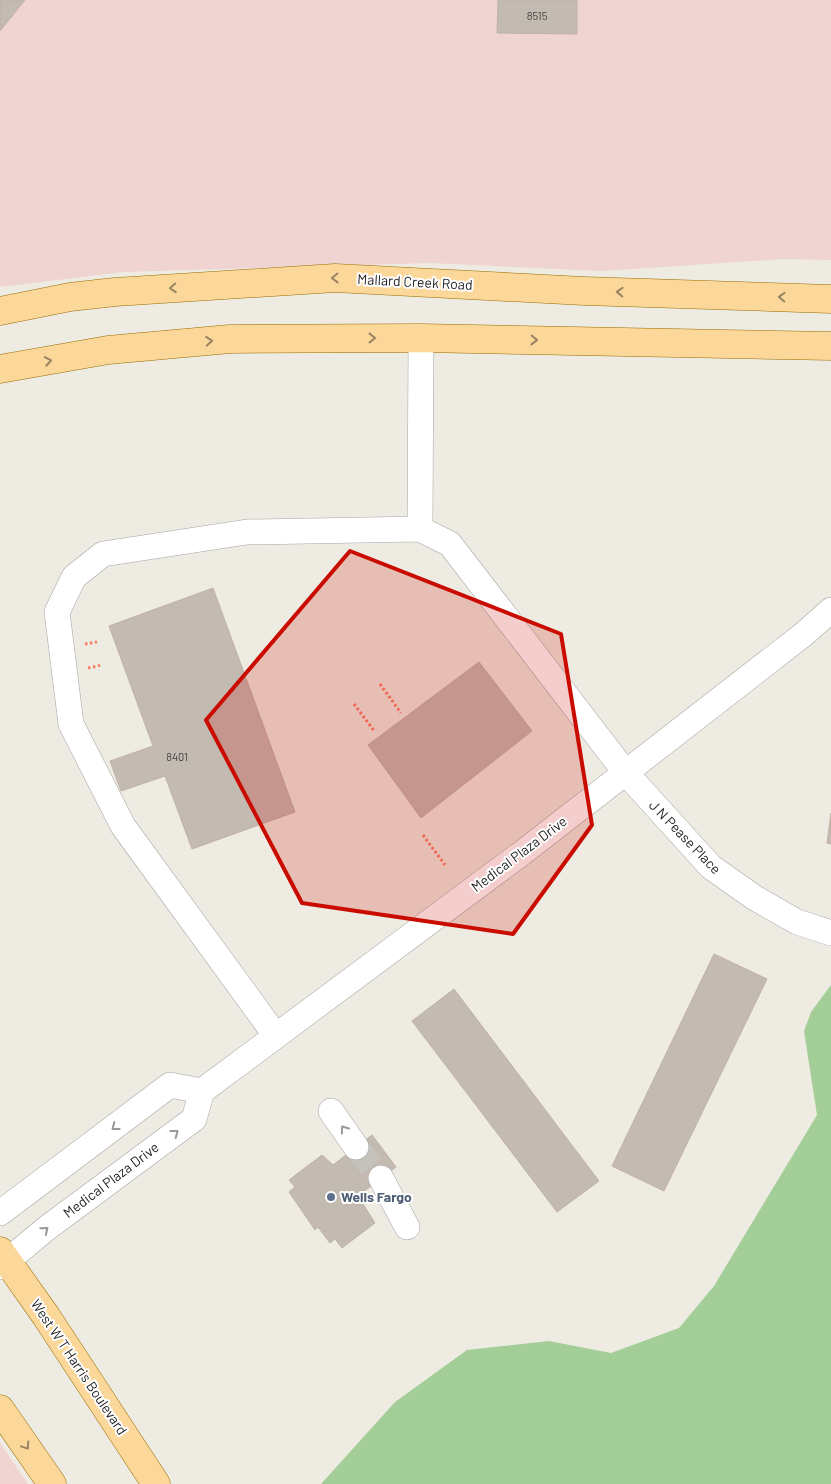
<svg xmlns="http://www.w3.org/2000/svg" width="831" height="1484" viewBox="0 0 831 1484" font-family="Barlow,sans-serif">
	<rect width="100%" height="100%" fill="#eeebe2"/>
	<path fill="#efd4d1" d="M0 0H831V260L784 259 602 271 430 263 123 272 0 287Z
		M0 1443 28 1484H0Z"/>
	<path fill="#a4ce97" d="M831 985V1484H321L395 1402 467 1350 549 1341 611 1353 679 1328 714 1286 817 1115 804 1031 811 1012Z"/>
	<path fill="#c3bab2" stroke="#c0b2a5" d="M0 0H25L0 31Z
		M498 0H577V34L497 33Z
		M213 588 295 812 192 849 165 776 121 791 110 761 153 746 109 626Z
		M479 662 532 731 421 818 368 745Z
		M831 813V844L827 843Z
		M714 954 767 979 664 1191 612 1166Z
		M454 989 599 1181 557 1212 412 1021Z
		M372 1135 396 1167 358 1196 375 1223 342 1248 335 1239 330 1243 318 1227 315 1230 289 1192 295 1187 289 1180 322 1155 333 1165Z"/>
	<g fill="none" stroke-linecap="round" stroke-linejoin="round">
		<path stroke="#c4c2bb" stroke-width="25" stroke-dasharray="25 12" stroke-linecap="butt" d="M356 1147 381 1178"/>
		<g stroke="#a4a4a4" stroke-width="26">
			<path id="minor" d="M420 529 421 338
				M276 1036 123 826 71 724 57 612 74 577 103 554 247 532 420 529 450 544 625 772 711 867 755 898 797 922 831 933
				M331 1111 356 1147
				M381 1178 407 1227
				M0 1213 170 1085 202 1091
				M0 1267 47 1228 194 1119 202 1091 522 853 804 634 831 610"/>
		</g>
		<g stroke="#966d00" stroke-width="29">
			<path id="major" d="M0 311 70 297 115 292 335 278 584 291 831 299
				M0 369 108 350 230 339 421 338 831 346
				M0 1251 46 1316 156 1484
				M0 1409 52 1484"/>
		</g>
		<path stroke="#fa7f68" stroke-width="3" stroke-dasharray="2.5 2.5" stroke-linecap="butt" d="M85 644 97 642
			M88 668 102 665
			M380 684 401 713
			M354 704 375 732
			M423 835 445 865"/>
		<use href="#minor" stroke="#fff" stroke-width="25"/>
		<use href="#major" stroke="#fcd79a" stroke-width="28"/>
	</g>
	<defs><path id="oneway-chevron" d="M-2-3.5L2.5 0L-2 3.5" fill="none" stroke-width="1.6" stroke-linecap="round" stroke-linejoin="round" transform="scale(1.25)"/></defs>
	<g stroke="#988362">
		<use href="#oneway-chevron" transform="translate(335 278) rotate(179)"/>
		<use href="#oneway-chevron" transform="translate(173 288) rotate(176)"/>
		<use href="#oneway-chevron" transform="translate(620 292) rotate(-178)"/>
		<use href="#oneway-chevron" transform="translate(782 297) rotate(-178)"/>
		<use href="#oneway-chevron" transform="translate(372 338)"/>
		<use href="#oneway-chevron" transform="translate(534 340) rotate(1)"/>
		<use href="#oneway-chevron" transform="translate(209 341) rotate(-5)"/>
		<use href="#oneway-chevron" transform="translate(48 361) rotate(-10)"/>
		<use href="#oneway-chevron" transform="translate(26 1446) rotate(56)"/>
	</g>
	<g stroke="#999">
		<use href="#oneway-chevron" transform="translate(115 1127) rotate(143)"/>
		<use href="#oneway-chevron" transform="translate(344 1129) rotate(-126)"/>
		<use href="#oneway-chevron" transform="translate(175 1133) rotate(-37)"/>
		<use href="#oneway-chevron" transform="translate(45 1230) rotate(-39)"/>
	</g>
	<path fill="#ca0c00" fill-opacity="0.2" stroke="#ca0c00" stroke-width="4" stroke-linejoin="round" d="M350 551 561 634 592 825 513 934 302 903 206 720Z"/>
	<circle fill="#5c6f8a" stroke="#fff" stroke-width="2" cx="331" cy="1197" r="5"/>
	<g text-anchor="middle" stroke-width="4" stroke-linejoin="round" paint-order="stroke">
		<g font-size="11" fill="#464442">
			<text x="537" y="20">8515</text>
			<text x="177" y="761">8401</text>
		</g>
		<g font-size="14" fill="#1d1d1d" stroke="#fff">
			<text transform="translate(415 282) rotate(3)" y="5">Mallard Creek Road</text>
			<text transform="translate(685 837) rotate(46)" y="5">J N Pease Place</text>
			<text transform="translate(519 854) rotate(-37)" y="5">Medical Plaza Drive</text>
			<text transform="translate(111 1180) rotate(-37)" y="5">Medical Plaza Drive</text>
			<text transform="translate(79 1367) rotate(56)" y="5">West W T Harris Boulevard</text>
		</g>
		<g font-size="14" font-weight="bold" fill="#4e5e75" stroke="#fff" text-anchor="start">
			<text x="341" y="1202">Wells Fargo</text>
		</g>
	</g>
</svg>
